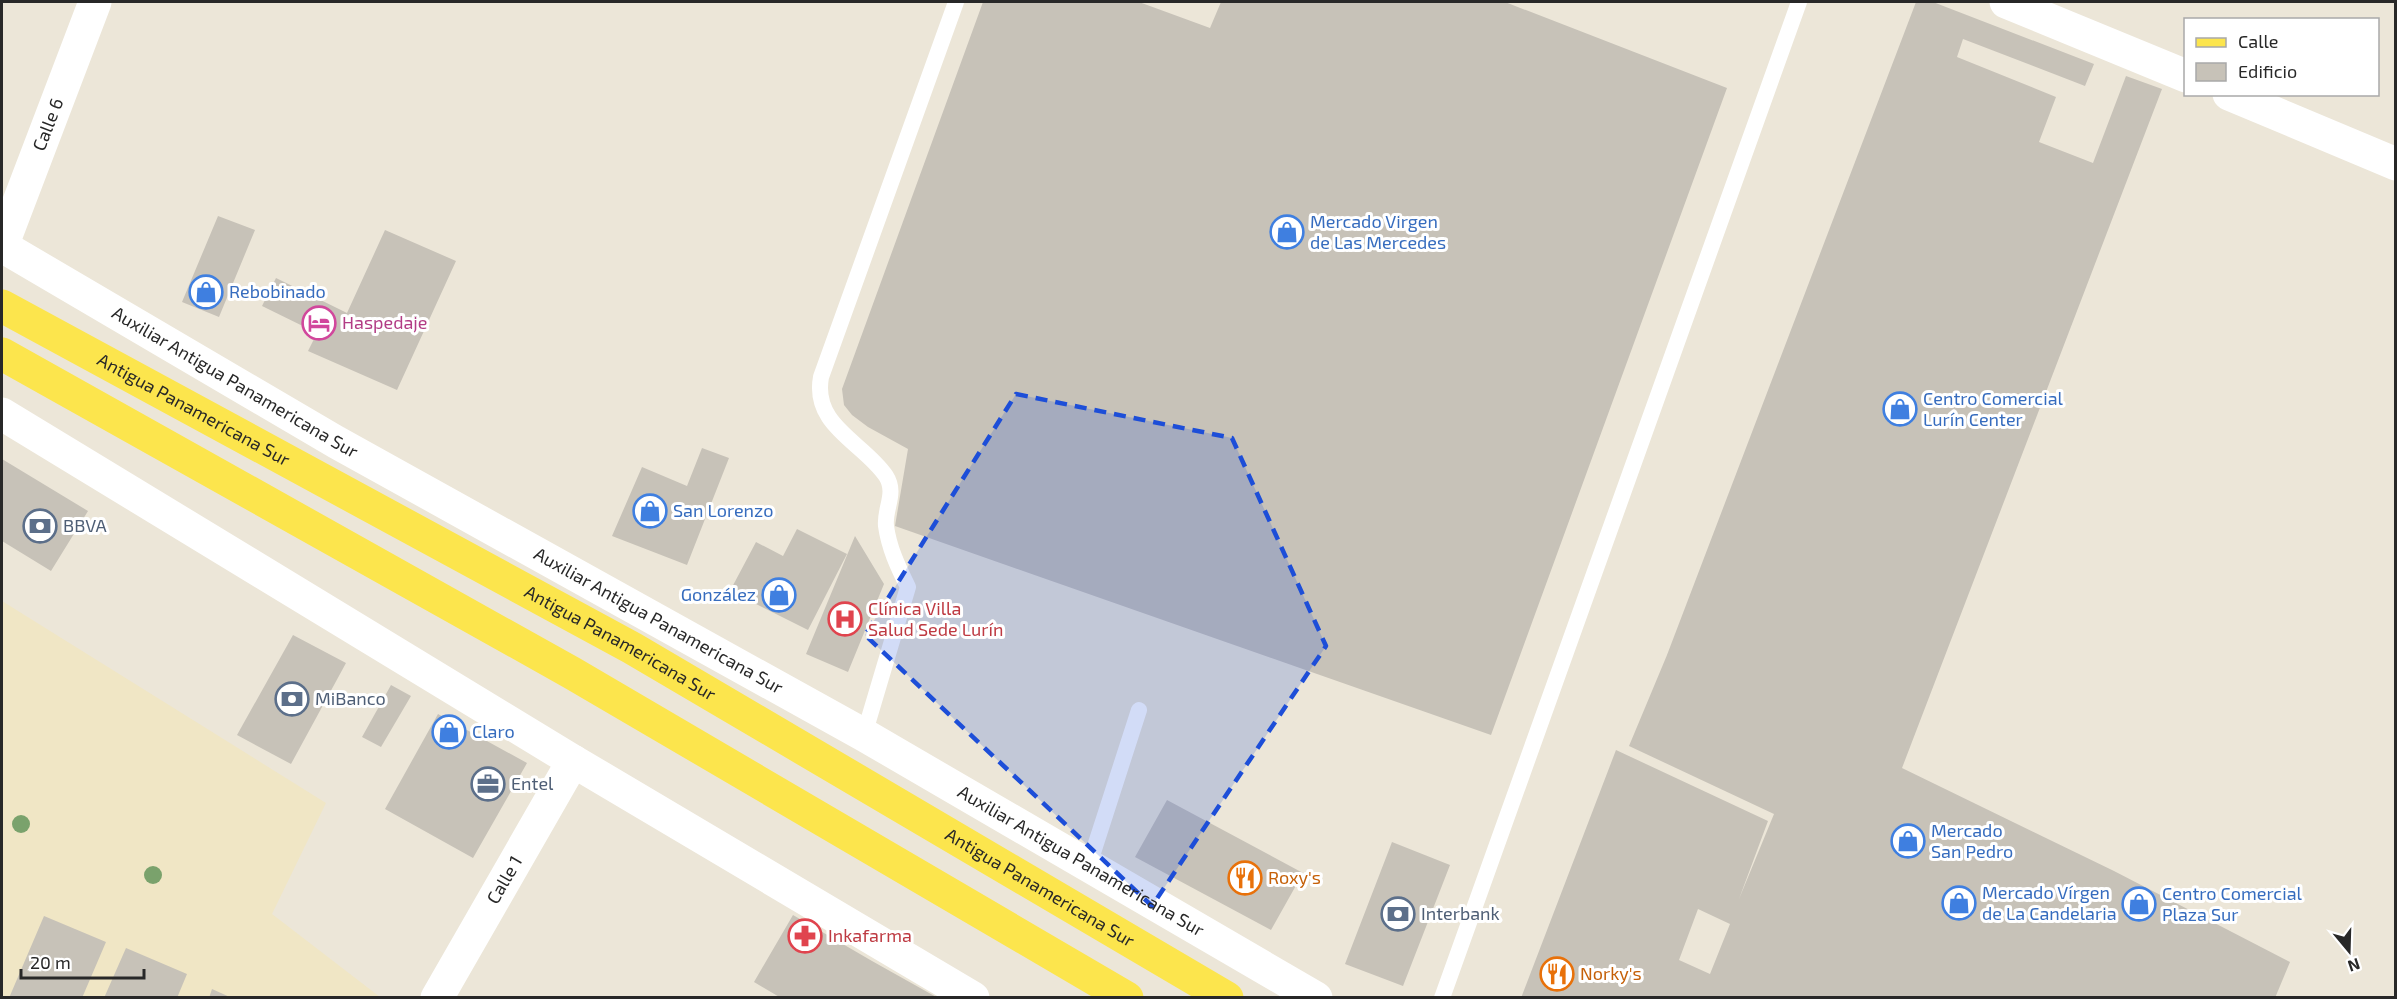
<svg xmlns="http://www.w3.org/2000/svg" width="2397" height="999" viewBox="0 0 2397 999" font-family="'Exo 2',sans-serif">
	<rect width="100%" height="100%" fill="#ece6d8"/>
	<path fill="#f0e6c5" d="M2 601 326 803 272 914 380 997H2Z"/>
	<path fill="#c7c2b8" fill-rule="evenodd" d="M983 2H1139L1210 28 1221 2H1505L1727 88 1491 735 895 526 908 449 868 427 852 415 844 405 842 389Z
		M1916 2H1933L2094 64 2085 86 1963 39 1957 57 2056 97 2039 142 2093 163 2126 76 2162 89 1902 768 2114 871 2290 962 2275 998H1521L1616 750 1768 821 1739 899 1774 814 1629 746 1667 655ZM1698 909 1730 924 1710 974 1679 960Z
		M218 216 255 230 219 317 182 302Z
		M385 230 456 261 397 390 308 351 317 333 262 306 276 278 347 313Z
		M702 448 729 458 687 565 612 536 642 467 687 486Z
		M2 459 88 511 51 571 2 541Z
		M797 529 847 554 808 630 730 591 756 542 783 556Z
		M855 536 884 584 848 672 806 654Z
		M293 635 346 663 291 764 237 735Z
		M391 685 411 696 381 747 362 737Z
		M438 714 527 763 473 858 385 809Z
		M1167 800 1303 873 1271 930 1135 857Z
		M1392 842 1450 865 1403 986 1345 964Z
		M793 915 872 961 938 998H781L754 982Z
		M44 916 106 942 82 998H9Z
		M126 948 187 974 177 998H104Z
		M212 989 232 998H209Z"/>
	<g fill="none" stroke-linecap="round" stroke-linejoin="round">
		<path stroke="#fff" stroke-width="16" d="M864 735 908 587C898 567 889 548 886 526 884 509 897 493 886 476 863 442 812 426 821 377L956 2
			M1089 865 1139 710
			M1442 998 1799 2"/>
		<g stroke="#fff" stroke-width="33">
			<path d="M2006 2 2186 76"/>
			<path d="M2229 94 2396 164"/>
			<path id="s1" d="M2 246 336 442 864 735 1316 998"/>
			<path id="s2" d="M2 246 95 2"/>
			<path d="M2 414 573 761 973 998"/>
			<path id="s3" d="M437 998 573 761"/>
		</g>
		<g stroke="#fce54d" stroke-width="33">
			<path id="s4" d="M2 306 632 648 1227 998"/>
			<path d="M2 354 572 673 1127 998"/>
		</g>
	</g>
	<g fill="#7aa26c">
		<circle cx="21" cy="824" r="9"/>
		<circle cx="153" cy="875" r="9"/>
	</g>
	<path fill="#1d4ed8" fill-opacity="0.2" stroke="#1d4ed8" stroke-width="4.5" stroke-dasharray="12 8" stroke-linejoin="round" d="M1016 394 1232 438 1326 646 1152 906 865 635Z"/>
	<defs>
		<g id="shop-ring" transform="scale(1.725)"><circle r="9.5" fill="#fff" stroke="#3f7fe0" stroke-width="1.5"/><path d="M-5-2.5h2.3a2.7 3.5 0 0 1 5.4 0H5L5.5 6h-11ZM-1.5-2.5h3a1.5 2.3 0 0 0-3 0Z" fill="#3f7fe0"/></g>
		<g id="hotel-ring" transform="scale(1.725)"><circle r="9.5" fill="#fff" stroke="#d1479c" stroke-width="1.5"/><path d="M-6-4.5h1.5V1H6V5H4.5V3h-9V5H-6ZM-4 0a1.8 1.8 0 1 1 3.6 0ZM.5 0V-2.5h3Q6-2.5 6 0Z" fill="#d1479c"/></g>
		<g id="bank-ring" transform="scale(1.725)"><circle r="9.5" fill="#fff" stroke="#5c6f8a" stroke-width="1.5"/><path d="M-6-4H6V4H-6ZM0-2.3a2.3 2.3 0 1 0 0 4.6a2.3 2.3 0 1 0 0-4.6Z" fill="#5c6f8a"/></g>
		<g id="hospital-ring" transform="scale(1.725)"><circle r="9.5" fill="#fff" stroke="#e0444e" stroke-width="1.5"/><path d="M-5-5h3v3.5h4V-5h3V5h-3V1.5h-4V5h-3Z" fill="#e0444e"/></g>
		<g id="office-ring" transform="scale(1.725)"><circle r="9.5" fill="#fff" stroke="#5c6f8a" stroke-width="1.5"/><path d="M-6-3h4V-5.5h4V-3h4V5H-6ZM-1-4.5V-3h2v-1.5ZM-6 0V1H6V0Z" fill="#5c6f8a"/></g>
		<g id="restaurant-ring" transform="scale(1.725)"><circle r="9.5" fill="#fff" stroke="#e8710a" stroke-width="1.5"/><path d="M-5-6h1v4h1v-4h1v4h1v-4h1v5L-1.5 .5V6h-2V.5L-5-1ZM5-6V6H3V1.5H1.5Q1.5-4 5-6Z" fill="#e8710a"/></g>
		<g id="pharmacy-ring" transform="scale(1.725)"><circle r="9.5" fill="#fff" stroke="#e0444e" stroke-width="1.5"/><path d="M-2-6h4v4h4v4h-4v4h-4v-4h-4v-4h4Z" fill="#e0444e"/></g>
	</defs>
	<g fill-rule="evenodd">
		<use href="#shop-ring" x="1287" y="232"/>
		<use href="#shop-ring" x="206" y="292"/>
		<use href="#hotel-ring" x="319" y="323"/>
		<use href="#shop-ring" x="1900" y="409"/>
		<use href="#shop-ring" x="650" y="511"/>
		<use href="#bank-ring" x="40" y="526"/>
		<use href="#shop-ring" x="779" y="595"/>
		<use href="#hospital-ring" x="845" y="619"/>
		<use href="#bank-ring" x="292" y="699"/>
		<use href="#shop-ring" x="449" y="732"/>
		<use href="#office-ring" x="488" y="784"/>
		<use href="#shop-ring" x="1908" y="841"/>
		<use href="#restaurant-ring" x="1245" y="878"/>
		<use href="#shop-ring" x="1959" y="903"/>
		<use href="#shop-ring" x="2139" y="904"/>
		<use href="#bank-ring" x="1398" y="914"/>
		<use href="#pharmacy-ring" x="805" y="936"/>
		<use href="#restaurant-ring" x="1557" y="974"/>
	</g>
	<g text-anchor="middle" stroke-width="6" stroke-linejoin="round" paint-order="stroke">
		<g font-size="18" fill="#282828" stroke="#fff">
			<text dy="6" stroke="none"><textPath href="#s2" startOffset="130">Calle 6</textPath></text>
			<text dy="6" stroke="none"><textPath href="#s1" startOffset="270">Auxiliar Antigua Panamericana Sur</textPath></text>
			<text dy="6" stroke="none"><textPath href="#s4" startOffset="218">Antigua Panamericana Sur</textPath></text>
			<text dy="6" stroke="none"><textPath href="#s1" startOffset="756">Auxiliar Antigua Panamericana Sur</textPath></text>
			<text dy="6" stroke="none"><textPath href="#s4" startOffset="704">Antigua Panamericana Sur</textPath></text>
			<text dy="6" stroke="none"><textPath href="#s1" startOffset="1242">Auxiliar Antigua Panamericana Sur</textPath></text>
			<text dy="6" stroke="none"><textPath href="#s3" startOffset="136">Calle 1</textPath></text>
			<text dy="6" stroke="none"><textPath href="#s4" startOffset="1190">Antigua Panamericana Sur</textPath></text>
		</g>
		<g font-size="18" fill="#366cbe" stroke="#fff" text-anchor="start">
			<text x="1310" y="228">Mercado Virgen<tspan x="1310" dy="21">de Las Mercedes</tspan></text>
			<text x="229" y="298">Rebobinado</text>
			<text x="1923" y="405">Centro Comercial<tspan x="1923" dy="21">Lurín Center</tspan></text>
			<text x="673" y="517">San Lorenzo</text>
			<text x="756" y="601" text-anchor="end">González</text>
			<text x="472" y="738">Claro</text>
			<text x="1931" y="837">Mercado<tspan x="1931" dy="21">San Pedro</tspan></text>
			<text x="1982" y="899">Mercado Vírgen<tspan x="1982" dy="21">de La Candelaria</tspan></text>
			<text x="2162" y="900">Centro Comercial<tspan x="2162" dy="21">Plaza Sur</tspan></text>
		</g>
		<g font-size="18" fill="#b23c85" stroke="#fff" text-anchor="start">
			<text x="342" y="329">Haspedaje</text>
		</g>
		<g font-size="18" fill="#4e5e75" stroke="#fff" text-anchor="start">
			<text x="63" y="532">BBVA</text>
			<text x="315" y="705">MiBanco</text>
			<text x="511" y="790">Entel</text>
			<text x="1421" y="920">Interbank</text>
		</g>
		<g font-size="18" fill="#be3a42" stroke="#fff" text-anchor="start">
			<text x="868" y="615">Clínica Villa<tspan x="868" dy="21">Salud Sede Lurín</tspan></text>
			<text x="828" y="942">Inkafarma</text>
		</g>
		<g font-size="18" fill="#c56008" stroke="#fff" text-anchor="start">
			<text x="1268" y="884">Roxy's</text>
			<text x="1580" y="980">Norky's</text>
		</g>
	</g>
	<rect width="2397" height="999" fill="none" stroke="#282828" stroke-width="6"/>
	<rect x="2184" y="18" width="195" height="78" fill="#ffffff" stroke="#a9a9a9" stroke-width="1.5"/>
	<rect x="2196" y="38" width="30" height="9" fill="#fce54d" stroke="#a9a9a9" stroke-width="1.5"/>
	<text x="2238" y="48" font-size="18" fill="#282828">Calle</text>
	<rect x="2196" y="63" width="30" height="18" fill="#c7c2b8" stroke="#a9a9a9" stroke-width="1.5"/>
	<text x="2238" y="78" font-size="18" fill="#282828">Edificio</text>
	<g transform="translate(2349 951) rotate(161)" stroke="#ffffff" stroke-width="4.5" paint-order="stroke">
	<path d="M0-4.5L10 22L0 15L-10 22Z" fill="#282828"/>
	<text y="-9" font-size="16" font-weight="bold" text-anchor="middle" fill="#282828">N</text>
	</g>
	<path d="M21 969v9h123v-9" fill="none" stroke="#282828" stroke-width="3"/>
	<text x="30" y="969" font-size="18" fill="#282828" stroke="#ffffff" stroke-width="4.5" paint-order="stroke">20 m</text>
</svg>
